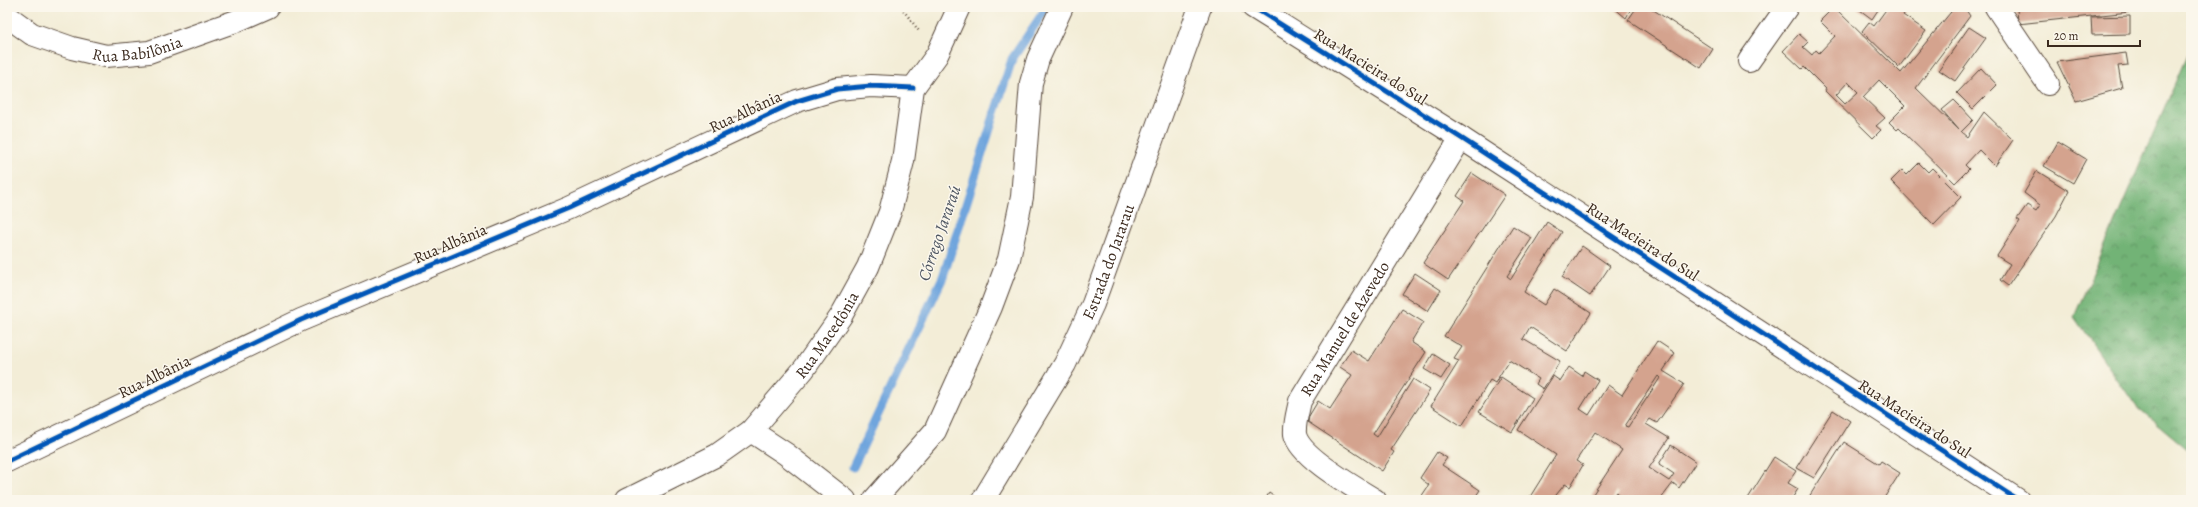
<svg xmlns="http://www.w3.org/2000/svg" width="2198" height="507" viewBox="0 0 2198 507" font-family="Alegreya,serif">
	<defs>
		<pattern id="forest-crowns" width="20" height="18" patternUnits="userSpaceOnUse"><rect width="20" height="18" fill="#72b376"/><path d="M2 6a3 3 0 1 1 6 0M12 15a3 3 0 1 1 6 0" fill="none" stroke="#5f9260"/></pattern>
	</defs>
	<rect width="100%" height="100%" fill="#fbf7ec"/>
	<filter id="ink" filterUnits="userSpaceOnUse"><feTurbulence type="fractalNoise" baseFrequency=".025" numOctaves="2"/><feDisplacementMap in="SourceGraphic" scale="8" xChannelSelector="R" yChannelSelector="G"/><feConvolveMatrix kernelMatrix="1 2 1 2 8 2 1 2 1" color-interpolation-filters="sRGB"/></filter>
	<filter id="wash" filterUnits="userSpaceOnUse"><feTurbulence type="fractalNoise" baseFrequency=".012" numOctaves="4" result="noise"/><feDisplacementMap in="SourceGraphic" scale="16" xChannelSelector="R" yChannelSelector="G"/><feGaussianBlur stdDeviation="0.9" result="paint"/><feColorMatrix in="noise" values="0 0 0 0 0 0 0 0 0 0 0 0 0 0 0 0 0 1.4 0 .05"/><feComposite in="paint" operator="in"/></filter>
	<g filter="url(#wash)">
		<rect width="100%" height="100%" fill="#f3edd7"/>
		<path fill="url(#forest-crowns)" stroke="#566e4a" d="M2191 53V452L2136 406 2074 317 2187 55Z"/>
		<g fill="none" stroke-linecap="round" stroke-linejoin="round">
			<path stroke="#6fa5dd" stroke-width="9" d="M853 467 943 277 1012 59 1047 7"/>
		</g>
		<g id="blocks">
			<path fill="#d4a38e" fill-rule="evenodd" d="M1613 7H1632L1626 18Z
				M1637 7H1649L1713 49 1701 68 1628 20Z
				M1834 7 1901 73 1955 7H1964L1970 16 1916 88 1959 130 1942 110 1954 100 1960 106 1973 120 1961 132 1967 137 1984 112 2013 140 1995 166 1979 150 1965 165 1969 169 1955 183 1899 128 1897 130 1889 122 1905 106 1879 80 1863 97 1885 118 1876 126 1881 130 1873 138 1825 91 1826 89 1804 67 1802 69 1783 51 1799 34 1808 42 1803 47 1812 55 1816 50 1819 53 1835 36 1820 21ZM1848 82 1858 92 1845 104 1836 95Z
				M1856 7H1880L1872 19Z
				M1888 7H1909L1903 15 1926 31 1899 67 1862 31 1869 22 1874 26Z
				M2017 7H2128L2129 12 2018 24Z
				M2130 16V34L2092 35 2091 17Z
				M1969 27 1986 38 1955 81 1939 70Z
				M2126 53 2128 65 2118 66 2122 88 2076 101 2057 62Z
				M1981 68 1997 85 1973 109 1957 93Z
				M2058 142 2086 159 2073 183 2044 166Z
				M1919 163 1928 172 1932 168 1961 197 1934 225 1891 181 1902 170 1907 175Z
				M2037 171 2069 191 2056 216 2008 286 2000 280 2010 264 1997 256 2020 221 2017 219 2027 205 2036 211 2040 205 2024 193Z
				M1472 173 1505 195 1448 280 1423 263 1464 201 1457 196Z
				M1547 222 1562 232 1524 292 1544 305 1554 289 1591 313 1567 351 1530 327 1523 339 1560 361 1543 389 1536 384 1539 379 1509 360 1495 383 1490 380 1462 426 1431 406 1459 361 1454 359 1462 347 1444 336 1513 226 1532 238 1507 276 1511 279Z
				M1582 246 1610 266 1590 296 1562 277Z
				M1415 273 1441 290 1428 311 1402 294Z
				M1402 309 1423 322 1411 342 1426 352 1373 434 1377 437 1413 379 1430 390 1391 450 1394 452 1382 471 1308 422 1309 416 1318 401 1330 409 1352 375 1340 367 1351 350 1369 361Z
				M1657 341 1675 353 1663 371 1684 384 1657 423 1650 419 1646 424 1669 438 1649 468 1669 481 1674 474 1659 464 1671 445 1696 462 1679 488 1673 483 1660 500H1615L1619 494 1617 492 1612 500H1589L1622 450 1595 432 1576 461 1583 465 1570 487 1565 484 1552 500H1528L1556 455 1518 430 1553 376 1560 381 1569 367 1582 376 1584 371 1598 380 1580 409 1589 415 1608 385 1622 395ZM1658 376 1660 378 1628 427 1625 426Z
				M1433 354 1450 365 1441 379 1424 369Z
				M1501 377 1533 398 1512 432 1479 412Z
				M1833 410 1850 421 1814 478 1796 468Z
				M1844 442 1879 464 1881 461 1900 473 1884 498 1887 500H1807Z
				M1437 452 1447 458 1442 465 1480 490 1473 500H1426L1421 497 1429 485 1420 478Z
				M1774 457 1796 471 1788 483 1798 489 1791 500H1747Z
				M1269 493 1279 500H1265Z"/>
		</g>
	</g>
	<g filter="url(#ink)">
		<use href="#blocks" fill-opacity="0" stroke="#57473a" stroke-width="1"/>
		<g fill="none" stroke-linecap="round" stroke-linejoin="round">
			<g stroke="#57473a" stroke-width="24">
				<g id="minor">
					<path d="M1253 7 1461 138 2018 500"/>
					<path d="M1996 7 2048 84"/>
					<path id="s1" d="M7 16 32 34 72 48 106 56 149 52 236 21 268 7"/>
					<path d="M1749 61 1787 7"/>
					<path d="M751 431 786 454 845 500"/>
					<path d="M7 461 301 320 569 208 797 101 837 89 871 86 913 88"/>
					<path id="s2" d="M627 500 717 455 751 431 804 369 841 316 868 267 890 212 903 161 913 88 937 55 959 7"/>
					<path d="M874 500 935 431 991 307 1009 259 1022 197 1031 83 1038 59 1062 7"/>
					<path id="s3" d="M983 500 1065 364 1093 304 1200 7"/>
					<path id="s4" d="M1375 500C1356 488 1299 457 1295 434 1294 424 1298 411 1300 401L1461 138"/>
				</g>
			</g>
			<path stroke="#57473a" stroke-width="2.5" stroke-dasharray="1 3" stroke-linecap="butt" d="M901 7 919 31"/>
			<use href="#minor" stroke="#fff" stroke-width="22"/>
			<g stroke="#fbf7ec" stroke-width="8">
				<path id="cycleway" d="M1253 7 1461 138 2018 500
					M7 461 301 320 569 208 797 101 837 89 871 86 913 88"/>
			</g>
			<use href="#cycleway" stroke="#0057b8" stroke-width="5"/>
		</g>
	</g>
	<g text-anchor="middle" stroke-width="3" stroke-linejoin="round" paint-order="stroke">
		<g font-size="16" fill="#3b2a1e" stroke="#fbf7ec">
			<text dy="6" stroke="none"><textPath href="#s1" startOffset="140">Rua Babilônia</textPath></text>
			<text transform="translate(1371 66) rotate(32)" y="6">Rua Macieira do Sul</text>
			<text transform="translate(745 111) rotate(-25)" y="6">Rua Albânia</text>
			<text transform="translate(1643 241) rotate(33)" y="6">Rua Macieira do Sul</text>
			<text transform="translate(450 243) rotate(-23)" y="6">Rua Albânia</text>
			<text dy="6" stroke="none"><textPath href="#s3" startOffset="270">Estrada do Jararau</textPath></text>
			<text dy="6" stroke="none"><textPath href="#s4" startOffset="224">Rua Manuel de Azevedo</textPath></text>
			<text dy="6" stroke="none"><textPath href="#s2" startOffset="265">Rua Macedônia</textPath></text>
			<text transform="translate(154 376) rotate(-26)" y="6">Rua Albânia</text>
			<text transform="translate(1915 418) rotate(33)" y="6">Rua Macieira do Sul</text>
		</g>
		<g font-size="17" font-style="italic" fill="#4d5561" stroke="#fbf7ec">
			<text transform="translate(939 233) rotate(-71)" y="6">Córrego Jararaú</text>
		</g>
	</g>
	<rect width="2198" height="507" fill="none" stroke="#fbf7ec" stroke-width="24"/>
	<path d="M2048 40v6h92v-6" fill="none" stroke="#3b2a1e" stroke-width="2"/>
	<text x="2054" y="40" font-size="12" fill="#3b2a1e" stroke="#fbf7ec" stroke-width="3" paint-order="stroke">20 m</text>
</svg>
